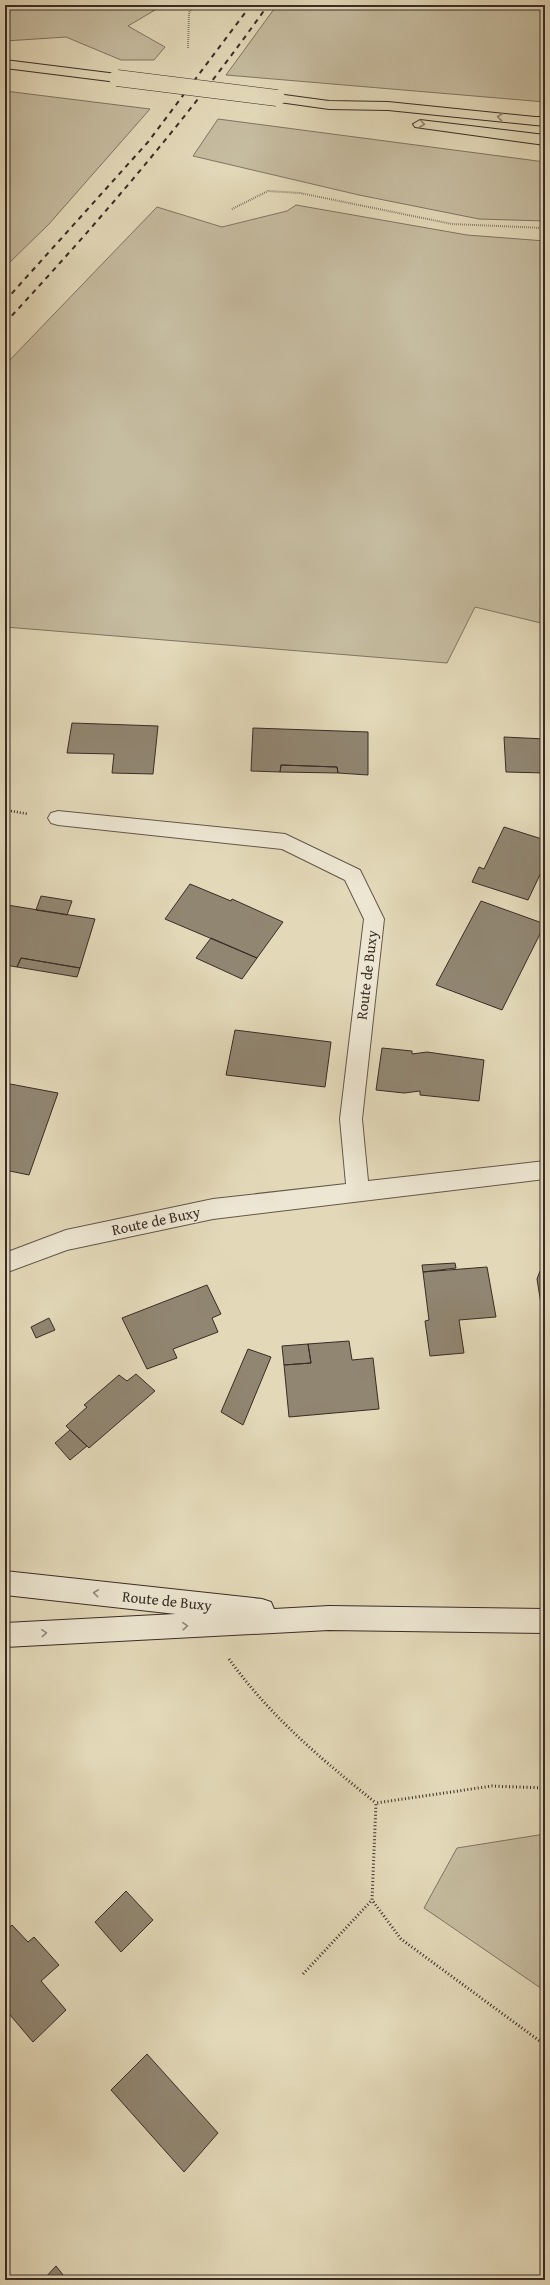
<svg xmlns="http://www.w3.org/2000/svg" width="550" height="2285" viewBox="0 0 550 2285" font-family="'Gentium Book Plus',serif">
	<rect width="100%" height="100%" fill="#e3d9b9"/>
	<filter id="stains"><feTurbulence type="fractalNoise" baseFrequency=".005" numOctaves="4"/><feColorMatrix values="0 0 0 0 .2 0 0 0 0 .09 0 0 0 0 .02 0 0 0 .5 -.17"/></filter>
	<radialGradient id="worn" r=".72"><stop offset=".6" stop-color="#630" stop-opacity="0"/><stop offset="1" stop-color="#630" stop-opacity=".3"/></radialGradient>
	<path fill="#c6bca0" stroke="#807463" d="M5 5H131L155 10 128 26 165 47 154 60H121L66 37 5 41Z
		M277 5H545V102L226 75Z
		M5 91 150 109 49 224 5 267Z
		M218 119 545 162V221L479 219 359 195 193 156Z
		M296 205 467 235 545 241V624L475 607 447 663 5 627V365L157 207 222 227 287 211Z
		M545 1834V1991L424 1908 457 1848Z"/>
	<path fill="#918672" stroke="#392c26" d="M72 723 158 726 153 774 112 773 114 754 67 753Z
		M253 728 368 732V775L338 773 337 767 281 765 280 772 251 771Z
		M504 737 545 739V773L506 772Z
		M281 765 337 767 338 773 280 772Z
		M504 827 545 840V864L528 900 472 882 479 867 484 869Z
		M190 884 231 901 232 899 283 922 257 958 165 919Z
		M41 896 72 901 67 915 36 910Z
		M481 901 545 924 502 1010 436 985Z
		M7 905 95 919 80 968 21 958 17 967 5 965V911Z
		M211 938 257 958 242 979 196 958Z
		M21 958 80 968 77 977 17 967Z
		M235 1030 331 1042 325 1087 226 1075Z
		M382 1048 412 1051V1054L427 1052 484 1060 479 1101 420 1095V1091L404 1093 376 1090Z
		M5 1083 58 1093 29 1175 5 1170Z
		M455 1263 456 1268 423 1272 422 1265Z
		M487 1267 496 1317 459 1320 464 1353 430 1356 425 1321 429 1320 423 1272Z
		M545 1268V1329L537 1279 540 1271Z
		M207 1285 221 1314 212 1318 218 1332 173 1349 177 1358 147 1369 122 1318Z
		M49 1318 55 1330 36 1338 31 1327Z
		M349 1341 352 1360 373 1358 379 1409 289 1417 284 1365 311 1363 308 1344Z
		M308 1344 311 1363 284 1365 282 1346Z
		M248 1349 271 1357 243 1425 221 1412Z
		M136 1374 155 1391 89 1448 66 1426 87 1407 84 1405 119 1375 127 1381Z
		M70 1430 87 1446 70 1460 55 1443Z
		M126 1891 153 1920 121 1952 95 1922Z
		M12 1925 28 1942 34 1937 59 1965 41 1981 66 2010 33 2042 5 2009V1932Z
		M147 2054 218 2133 184 2172 111 2090Z
		M56 2266 67 2280H43Z"/>
	<g fill="none" stroke-linecap="round" stroke-linejoin="round">
		<g stroke="#64574b" stroke-width="2">
			<path id="street" d="M58 811 285 834 360 870 384 919 362 1119 368 1181 545 1161V1179L213 1219 67 1250 5 1273V1253L66 1230 213 1199 346 1184 340 1119 364 919 345 880 282 849 58 825 51 823 48 818 51 813Z"/>
		</g>
		<g stroke="#392c26" stroke-width="2">
			<path id="secondary" d="M5 1571 262 1599 271 1602 274 1609 329 1606 545 1609V1633L329 1630 5 1647V1623L176 1614 5 1595Z"/>
		</g>
		<g stroke="#392c26" stroke-width="2">
			<path id="primary" d="M5 60 117 74 124 78 117 82 5 68Z
				M277 94 329 101 388 102 545 118V126L388 110 329 109 272 101 270 98Z
				M420 120 545 135V145L415 127 413 124Z"/>
		</g>
		<g stroke="#392c26" stroke-width="2">
			<path id="highway" d="M545 116V124H534L532 121 534 118Z"/>
		</g>
		<path stroke="#392c26" stroke-width="2" stroke-dasharray="0.5 1.5" stroke-linecap="butt" d="M188 48 189 13 193 5
			M232 209 268 191 300 193 452 224 545 228"/>
		<path stroke="#392c26" stroke-width="2.5" stroke-dasharray="1 2" stroke-linecap="butt" d="M5 810 28 814"/>
		<path stroke="#392c26" stroke-width="3" stroke-dasharray="1 2.5" stroke-linecap="butt" d="M229 1659C269 1715 322 1760 376 1803
			M545 1788 492 1786 376 1803 372 1900 401 1939 545 2045
			M303 1974 372 1900"/>
		<use href="#street" fill="#ede6d2" fill-rule="evenodd"/>
		<use href="#secondary" fill="#ede6d2" fill-rule="evenodd"/>
		<use href="#primary" fill="#e3d9b9" fill-rule="evenodd"/>
		<use href="#highway" fill="#e3d9b9" fill-rule="evenodd"/>
		<path stroke="#392c26" stroke-width="2" stroke-dasharray="5 5" stroke-linecap="butt" d="M5 301 148 142 251 5
			M5 323C99 222 188 118 268 5"/>
		<g stroke="#392c26" stroke-width="17" stroke-linecap="butt">
			<path id="primary-bridge" d="M117 78 277 98"/>
		</g>
		<use href="#primary-bridge" stroke="#e3d9b9" stroke-width="16"/>
	</g>
	<defs><path id="oneway-chevron" d="M-2-3.5L2.5 0L-2 3.5" fill="none" stroke-width="1.6" stroke-linecap="round" stroke-linejoin="round"/></defs>
	<g stroke="#8e8270">
		<use href="#oneway-chevron" transform="translate(500 117) rotate(-174)"/>
		<use href="#oneway-chevron" transform="translate(422 124) rotate(7)"/>
	</g>
	<g stroke="#93897c">
		<use href="#oneway-chevron" transform="translate(96 1593) rotate(-174)"/>
		<use href="#oneway-chevron" transform="translate(185 1626) rotate(-4)"/>
		<use href="#oneway-chevron" transform="translate(44 1633) rotate(-3)"/>
	</g>
	<g text-anchor="middle" stroke-width="3" stroke-linejoin="round" paint-order="stroke">
		<g font-size="15" fill="#392c26" stroke="#ede6d2">
			<text transform="translate(367 975) rotate(-83)" y="5">Route de Buxy</text>
			<text transform="translate(156 1221) rotate(-12)" y="5">Route de Buxy</text>
			<text transform="translate(167 1601) rotate(6)" y="5">Route de Buxy</text>
		</g>
	</g>
	<rect width="550" height="2285" fill="none" stroke="#e3d9b9" stroke-width="20"/>
	<rect x="6" y="6" width="538" height="2273" fill="none" stroke="#392c26" stroke-width="2"/>
	<rect x="10" y="10" width="530" height="2265" fill="none" stroke="#392c26"/>
	<rect width="100%" height="100%" filter="url(#stains)"/>
	<rect width="100%" height="100%" fill="url(#worn)"/>
</svg>
